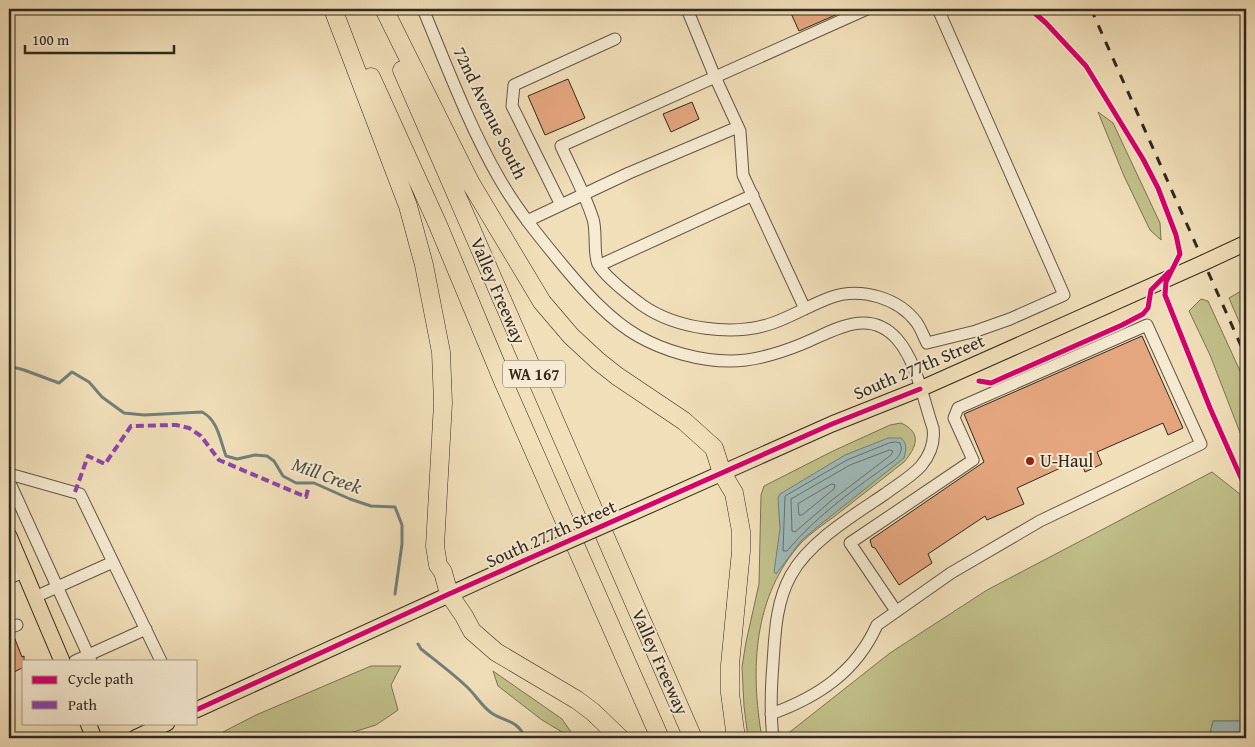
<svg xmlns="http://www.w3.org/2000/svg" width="1255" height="747" viewBox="0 0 1255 747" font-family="'Gentium Book Plus',serif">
	<rect width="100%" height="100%" fill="#f1dfb9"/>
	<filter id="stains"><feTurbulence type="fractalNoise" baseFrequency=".004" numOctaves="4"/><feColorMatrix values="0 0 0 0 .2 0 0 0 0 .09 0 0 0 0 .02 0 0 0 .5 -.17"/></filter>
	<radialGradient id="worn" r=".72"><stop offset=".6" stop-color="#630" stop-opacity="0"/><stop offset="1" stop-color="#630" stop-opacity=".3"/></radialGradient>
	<path fill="#c2c08a" stroke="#7a7454" d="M1098 112 1113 123 1160 223 1161 240 1150 230 1124 176Z
		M1241 291 1246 305V338L1229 298Z
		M1201 299 1208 301 1246 384V448L1210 355 1189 311Z
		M901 423C923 433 916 448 904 462 881 480 858 498 835 516 824 524 812 532 802 542 753 595 750 670 762 738H748L744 706 742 667 746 642 759 584 761 495 764 486 833 451 890 425Z
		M1212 472 1246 499V721H1213L1209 738H1072L1066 733 1036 735 1026 738H787L786 735 890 653 987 590Z
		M371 666H401L391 685 398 710 376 725 334 738H227L221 733 256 715Z
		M493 671 562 719 575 738H572L542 720 498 686Z"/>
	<path fill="#9ebab9" stroke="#72807b" d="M888 438H901C908 444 906 450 904 458L816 528 801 541 776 574 774 572 780 529 778 498 780 494 845 455Z
		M1213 721H1246V738H1209Z
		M1066 733 1072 738H1026L1035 735Z"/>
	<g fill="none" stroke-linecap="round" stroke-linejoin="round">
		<path stroke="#68716c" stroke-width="1" d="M896 442 900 443C903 450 900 455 895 460 857 487 817 515 787 551H783L785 496 847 460 889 443Z
			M890 450 893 451 891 455 832 500 795 532 792 531 791 499 850 465Z
			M832 484 835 485 834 489 802 515H799L798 504Z"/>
		<path stroke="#72807b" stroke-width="3" d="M9 366 24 370 59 383 72 372 89 382 102 397 124 413 144 415 202 412C218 420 220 440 226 456L237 459 255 455 267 456 274 461 283 476 296 483H314L350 499 371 506 395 507 402 525V544L395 594
			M418 644 421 649C436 661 452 673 466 686 476 695 482 707 493 714 506 722 516 720 524 735L523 738"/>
	</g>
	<path fill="#e5a67f" stroke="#31281f" d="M789 9H849L799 31Z
		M568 79 585 118 545 135 528 96Z
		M692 102 699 119 671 132 663 114Z
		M1142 336 1183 428 1168 435 1163 423 1097 452 1102 464 1085 472 1080 459 1017 488 1024 504 987 520 985 516 928 554 932 563 899 585 875 548 872 547 870 540 984 462 964 414Z
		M13 634 22 657 24 656V667L14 672 11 666 9 667V635Z"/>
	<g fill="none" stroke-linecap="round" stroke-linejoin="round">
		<g stroke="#615646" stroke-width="13">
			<path id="minor" d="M423 9C446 64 469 126 499 178 517 210 541 239 565 268 585 292 610 320 638 336 664 351 700 361 730 361 753 361 780 353 802 344 832 332 868 306 897 339 917 362 923 399 933 428 935 442 930 455 921 466 911 477 897 485 885 494 854 515 810 541 791 575 776 602 775 632 773 663 771 688 770 713 773 738
				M687 9 715 77 740 131 743 175 805 309
				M867 9 561 146C572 170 585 194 593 219 597 231 593 254 598 264 605 277 630 296 642 305 676 329 734 337 773 323 793 316 812 304 832 297 861 287 899 298 917 323 921 329 924 337 927 343L976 331 1010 319 1064 295 938 9
				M561 205 512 106 514 85 615 39
				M527 221 629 173 738 127
				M600 265 753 195
				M9 477 13 475 80 494 161 661
				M9 481 91 661
				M9 578 24 572
				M35 597 113 562
				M9 628 17 625
				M75 661 146 629
				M771 714C818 697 856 672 877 625L951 573 1040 521 1201 444 1147 325 958 408 954 418 973 460 850 543 896 611"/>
		</g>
		<g stroke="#31281f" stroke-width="17">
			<path id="major" d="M632 513 832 424 920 389 1203 263
				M9 536 62 661
				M196 710 534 556
				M88 723 94 738
				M135 738 167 723"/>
		</g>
		<g stroke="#31281f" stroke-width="19">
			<path id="highway" d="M333 9 408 206 424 265 441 352 443 403 435 546 438 565 443 572 449 594 464 616 472 631 496 652 577 700 593 712 620 738
				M384 9 470 182 542 302 571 336 598 361 617 376 684 421 714 448 722 473 734 493 741 531V551L730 665V693L736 738
				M402 70 693 738
				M371 77 438 225 503 381 660 738"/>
		</g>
		<use href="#minor" stroke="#f6ead2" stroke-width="11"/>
		<use href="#major" stroke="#f1dfb9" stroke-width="15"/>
		<use href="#highway" stroke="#f1dfb9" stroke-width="18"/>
		<path stroke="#31281f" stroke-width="3" stroke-dasharray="9 9" stroke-linecap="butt" d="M1091 9 1246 357"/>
		<g stroke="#31281f" stroke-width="17" stroke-linecap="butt">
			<path id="major-bridge" d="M1203 263 1246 243
				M534 556 632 513"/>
		</g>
		<use href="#major-bridge" stroke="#f1dfb9" stroke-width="15"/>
		<path stroke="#8e44ad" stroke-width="4" stroke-dasharray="8 4" stroke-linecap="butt" d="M75 492 88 456 105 464 131 426 176 425 189 428 201 436 219 460 306 497 308 489"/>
		<g stroke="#f6ead2" stroke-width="8">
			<path id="cycleway" d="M1030 9 1046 23 1086 66 1143 159 1158 188 1176 235 1180 254 1166 282 1165 295 1210 408 1246 489
				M979 381 991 383 1122 325 1143 314 1148 308 1151 290 1169 272
				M196 710 449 594 832 424 920 389"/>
		</g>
		<use href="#cycleway" stroke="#d6006c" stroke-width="5"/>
	</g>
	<circle fill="#8f2418" stroke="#f6ead2" stroke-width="2" cx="1030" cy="461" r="5"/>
	<g text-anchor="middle" stroke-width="4" stroke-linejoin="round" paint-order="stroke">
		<rect fill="#f6ead2" stroke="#6c6255" stroke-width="1" x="503" y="360.5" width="62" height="27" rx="4"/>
		<g font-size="16" font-weight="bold" fill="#31281f">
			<text x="534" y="380">WA 167</text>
		</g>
		<g font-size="18" fill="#31281f" stroke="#f6ead2">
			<text transform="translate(490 113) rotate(64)" y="6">72nd Avenue South</text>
			<text transform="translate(498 291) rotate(67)" y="6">Valley Freeway</text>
			<text transform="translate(919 367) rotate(-23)" y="6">South 277th Street</text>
			<text transform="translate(551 534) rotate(-24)" y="6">South 277th Street</text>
			<text transform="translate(660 662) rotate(66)" y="6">Valley Freeway</text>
		</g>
		<g font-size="18" fill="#31281f" stroke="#f6ead2" text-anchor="start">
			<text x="1040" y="467">U-Haul</text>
		</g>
		<g font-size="19" font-style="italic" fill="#4c4c46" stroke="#f6ead2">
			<text transform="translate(327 475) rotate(20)" y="7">Mill Creek</text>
		</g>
	</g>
	<rect width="1255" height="747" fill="none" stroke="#f1dfb9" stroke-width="30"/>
	<rect x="10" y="10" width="1235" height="727" fill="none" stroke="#31281f" stroke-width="2.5"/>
	<rect x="15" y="15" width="1225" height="717" fill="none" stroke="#31281f"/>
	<rect x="22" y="660" width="175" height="65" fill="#f6ead2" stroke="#a79c8a"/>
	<rect x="32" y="676" width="25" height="8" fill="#d6006c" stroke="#a79c8a"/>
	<text x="68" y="684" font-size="15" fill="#31281f">Cycle path</text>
	<rect x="32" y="701" width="25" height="8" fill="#8e44ad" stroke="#a79c8a"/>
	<text x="68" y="710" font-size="15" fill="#31281f">Path</text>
	<path d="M25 45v8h149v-8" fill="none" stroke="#31281f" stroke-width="2.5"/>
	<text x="32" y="45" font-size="15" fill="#31281f" stroke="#f6ead2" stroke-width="4" paint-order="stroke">100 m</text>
	<rect width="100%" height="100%" filter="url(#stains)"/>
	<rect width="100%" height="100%" fill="url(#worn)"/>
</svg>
